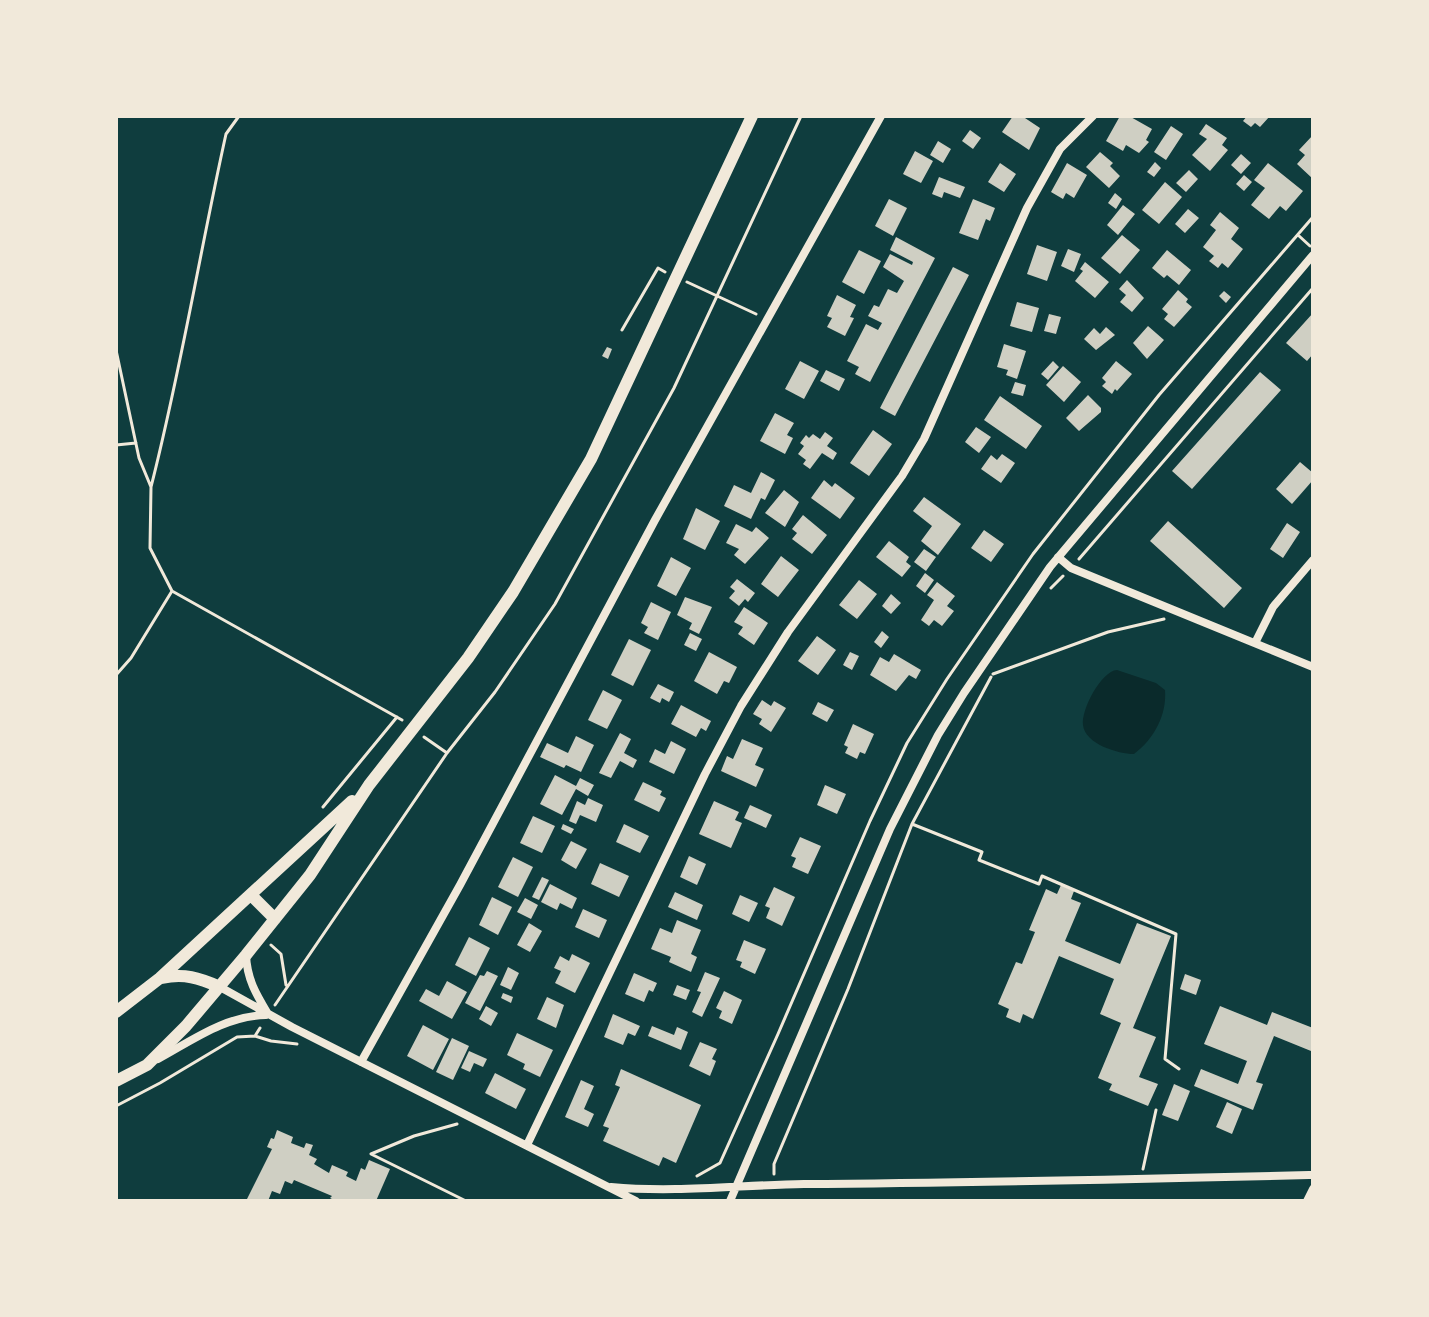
<svg xmlns="http://www.w3.org/2000/svg" width="1429" height="1317" viewBox="0 0 1429 1317" font-family="'Roboto Condensed',sans-serif">
	<rect width="100%" height="100%" fill="#0f3d3e"/>
	<path fill="#0a2a2b" d="M1117 670 1156 683 1165 690C1167 715 1154 739 1134 754 1118 754 1085 744 1083 725 1081 710 1101 671 1117 670Z"/>
	<path fill="#cfcfc3" d="M1013 116H1022L1040 128 1029 150 1002 132Z
		M1120 116H1129L1152 129 1146 140 1149 142 1139 153 1126 145 1123 151 1106 141Z
		M1247 116H1270L1260 127 1255 123 1251 127 1243 121Z
		M1206 124 1227 138 1222 145 1228 150 1210 171 1192 155 1207 139 1199 134Z
		M1171 126 1183 134 1166 160 1154 152Z
		M970 130 981 138 973 149 962 141Z
		M1313 135V179L1297 164 1305 155 1299 150Z
		M938 141 951 149 943 163 930 155Z
		M915 151 933 161 921 183 903 174Z
		M1100 152 1113 163 1110 166 1120 176 1109 188 1086 167Z
		M1241 154 1251 163 1241 174 1231 165Z
		M1155 162 1161 168 1154 177 1147 172Z
		M1000 163 1016 174 1004 192 988 182Z
		M1067 163 1087 175 1074 198 1066 193 1063 199 1051 192Z
		M1268 163 1303 191 1286 211 1280 206 1269 219 1251 205 1265 188 1254 180Z
		M1189 170 1198 179 1186 192 1176 183Z
		M1244 175 1252 182 1244 191 1236 184Z
		M939 177 965 187 960 198 944 192 942 198 932 194Z
		M1165 182 1182 197 1159 224 1142 210Z
		M1115 193 1122 199 1116 209 1108 203Z
		M889 199 907 208 893 236 875 226Z
		M973 199 995 208 990 221 986 219 978 240 959 233Z
		M1123 205 1135 214 1118 235 1107 225Z
		M1188 209 1199 218 1185 233 1175 224Z
		M1220 212 1239 228 1231 239 1243 249 1228 268 1222 263 1218 268 1209 261 1214 256 1203 247 1216 230 1210 225Z
		M1122 235 1140 250 1120 274 1101 258Z
		M896 237 935 258 870 382 855 374 859 367 847 361 866 324 878 330 882 323 868 316 874 305 879 307 888 289 897 293 904 281 883 267 890 254 912 265 913 262 890 250Z
		M1037 245 1057 252 1047 281 1027 274Z
		M1068 249 1081 254 1074 272 1061 266Z
		M859 250 881 261 864 294 842 282Z
		M1167 250 1191 270 1179 285 1167 275 1164 278 1152 268Z
		M1085 262 1109 282 1095 298 1075 281 1083 271 1080 269Z
		M953 267 969 275 895 416 880 408Z
		M1127 280 1144 298 1132 312 1120 302 1126 295 1119 289Z
		M1178 290 1188 299 1186 302 1192 307 1174 327 1164 319 1168 314 1162 309Z
		M1224 291 1231 297 1226 303 1219 296Z
		M837 295 856 305 850 317 854 318 845 336 827 327 832 318 827 316Z
		M1017 302 1039 308 1032 332 1010 326Z
		M1313 313V354L1307 361 1286 343Z
		M1049 314 1061 317 1056 334 1044 331Z
		M1148 326 1164 340 1147 359 1133 343Z
		M1106 327 1115 335 1096 350 1084 339 1094 328 1100 334Z
		M1004 344 1026 351 1017 379 1006 375 1008 370 997 367Z
		M607 347 612 349 608 359 602 356Z
		M800 361 819 371 804 399 785 389Z
		M1053 361 1059 367 1048 380 1041 374Z
		M1116 361 1132 374 1117 391 1115 389 1112 394 1102 386 1106 382 1102 378Z
		M1063 366 1081 382 1064 402 1046 385Z
		M826 370 845 379 839 391 820 381Z
		M1260 372 1281 390 1192 489 1172 471Z
		M1015 382 1026 385 1023 396 1011 393Z
		M1088 395 1101 408V412L1079 431 1066 418Z
		M1000 396 1042 426 1026 449 984 420Z
		M775 413 794 423 787 435 793 438 785 454 760 441Z
		M976 427 991 437 979 453 965 442Z
		M873 430 892 444 869 476 850 463Z
		M825 432 833 438 827 446 837 453 833 460 822 453 810 469 803 464 806 460 798 454 804 446 800 443 806 435 809 438 813 434 820 439Z
		M1002 454 1015 463 1001 483 981 469 991 455 997 460Z
		M1300 462 1313 473V480L1292 504 1276 489Z
		M761 472 775 480 765 500 761 498 751 519 724 506 734 485 751 493Z
		M824 480 832 487 835 483 855 498 840 519 811 498Z
		M784 490 799 502 785 527 765 513Z
		M924 497 961 524 938 555 921 541 932 526 913 511Z
		M696 508 720 521 705 550 683 539Z
		M803 515 827 535 812 554 792 539 797 533 792 529Z
		M1168 521 1242 588 1224 608 1150 541Z
		M1287 523 1300 532 1283 558 1270 549Z
		M736 524 752 532 756 527 769 538 745 564 734 555 739 549 726 543Z
		M984 530 1004 544 991 562 971 548Z
		M889 541 909 557 906 562 911 566 902 577 876 557Z
		M924 549 936 557 926 571 914 562Z
		M781 556 799 570 778 597 761 584Z
		M671 557 691 568 676 596 657 586Z
		M925 573 934 580 925 593 916 586Z
		M737 579 755 593 748 602 745 599 739 606 729 598 735 591 730 587Z
		M859 580 877 594 857 619 839 605Z
		M937 582 955 596 947 606 954 611 942 626 934 620 929 626 921 620 934 600 927 595Z
		M891 594 901 603 891 614 882 606Z
		M685 597 712 607 699 634 689 629 692 623 677 615Z
		M651 602 671 612 658 640 644 633 648 627 641 623Z
		M744 607 768 623 754 645 738 634 743 627 734 622Z
		M882 631 889 637 881 648 874 642Z
		M690 633 702 639 696 651 684 645Z
		M817 636 836 650 818 675 798 661Z
		M629 639 651 650 633 686 611 675Z
		M709 652 737 667 729 683 724 681 717 694 694 681Z
		M850 652 859 656 852 670 843 665Z
		M894 654 921 670 916 679 909 675 896 691 870 675 880 657 889 662Z
		M658 684 674 692 669 702 662 698 660 703 650 698Z
		M603 690 622 700 607 729 588 720Z
		M762 700 771 706 774 701 786 708 771 732 759 724 762 719 753 714Z
		M818 702 834 710 827 722 812 714Z
		M681 705 711 721 706 731 701 728 696 737 671 724Z
		M853 724 874 734 865 754 860 752 857 759 845 753 848 747 844 745Z
		M620 733 631 739 624 753 637 760 633 768 620 761 611 778 599 773Z
		M576 736 594 745 581 772 566 765 564 768 540 757 547 743 568 753Z
		M742 739 763 748 755 765 764 769 756 787 721 771 727 756 733 759Z
		M671 741 686 749 674 774 649 762 655 749 665 754Z
		M555 775 576 786 580 778 594 785 588 796 576 789 562 815 540 804Z
		M643 782 662 791 660 795 666 798 659 812 634 800Z
		M825 785 846 794 837 814 817 805Z
		M588 798 603 805 596 822 580 815 576 824 569 821 577 801 585 805Z
		M714 801 739 812 735 820 742 823 731 848 699 834Z
		M750 805 772 815 766 828 744 818Z
		M533 816 555 826 542 853 520 843Z
		M563 824 574 829 571 834 561 829Z
		M624 824 649 836 640 853 616 842Z
		M800 837 821 846 808 874 792 867 796 858 791 856Z
		M571 841 587 849 576 869 561 860Z
		M689 856 706 864 697 885 680 877Z
		M513 857 533 867 518 897 498 887Z
		M600 863 629 876 619 897 591 884Z
		M542 877 549 880 539 900 532 897Z
		M550 884 577 898 572 909 560 903 557 910 541 902Z
		M1061 885 1074 891 1071 899 1081 903 1065 941 1120 964 1137 923 1171 936 1133 1028 1156 1037 1139 1077 1158 1084 1148 1106 1109 1090 1112 1084 1098 1078 1121 1023 1100 1014 1114 979 1059 956 1033 1019 1023 1014 1020 1023 1006 1017 1009 1009 998 1004 1016 962 1022 964 1035 932 1029 930 1046 889 1057 894Z
		M774 887 795 897 782 926 766 918 770 908 765 906Z
		M675 892 703 905 697 920 668 907Z
		M740 895 758 903 749 922 732 914Z
		M492 897 512 907 498 935 479 925Z
		M525 898 538 905 531 919 517 912Z
		M583 909 607 920 599 938 575 927Z
		M677 920 701 930 691 954 697 957 691 972 669 962 671 957 651 949 660 928 672 933Z
		M529 923 542 931 530 952 517 945Z
		M469 937 490 948 476 976 455 965Z
		M744 940 766 949 755 974 740 967 742 962 736 960Z
		M572 954 590 963 575 993 555 983 561 971 554 968 560 956 569 961Z
		M508 967 519 973 511 990 500 985Z
		M487 971 498 976 480 1011 465 1003 480 975 484 976Z
		M705 972 720 978 702 1017 692 1012 701 992 697 991Z
		M634 973 657 983 653 992 649 990 644 1002 625 994Z
		M1185 974 1201 980 1196 995 1180 989Z
		M447 981 467 992 452 1019 419 1001 426 989 439 996Z
		M677 985 690 990 686 1000 673 995Z
		M724 991 742 1000 732 1024 719 1018 722 1011 716 1008Z
		M503 993 513 997 511 1003 501 998Z
		M547 997 564 1005 556 1028 537 1019Z
		M486 1006 498 1013 491 1026 479 1019Z
		M1220 1006 1267 1025 1272 1012 1313 1028 1311 1051 1274 1036 1256 1082 1263 1084 1253 1110 1194 1086 1201 1069 1238 1084 1247 1061 1204 1044Z
		M613 1014 640 1026 635 1036 628 1033 623 1045 604 1037Z
		M423 1025 449 1039 433 1070 407 1056Z
		M652 1026 674 1035 677 1027 688 1032 681 1050 648 1036Z
		M517 1033 553 1050 540 1077 523 1069 525 1064 507 1055Z
		M452 1038 469 1046 453 1080 436 1072Z
		M700 1042 717 1049 712 1059 716 1061 710 1076 689 1066Z
		M469 1051 487 1059 483 1067 474 1063 470 1072 461 1068Z
		M621 1069 701 1105 676 1163 663 1157 659 1166 603 1141 609 1128 603 1126 620 1087 615 1085Z
		M495 1073 526 1089 516 1109 485 1093Z
		M581 1080 594 1086 584 1109 594 1114 588 1127 565 1117Z
		M1174 1084 1190 1091 1178 1121 1162 1115Z
		M1227 1102 1242 1109 1232 1134 1216 1127Z
		M277 1130 293 1137 291 1143 304 1148 306 1143 313 1145 309 1155 317 1159 314 1164 329 1173 332 1165 348 1172 346 1176 356 1181 361 1168 365 1170 369 1160 390 1169 376 1201H336L330 1198 332 1196 294 1180 292 1184 285 1181 280 1194 272 1191 268 1201H246L272 1149 267 1147 271 1138 274 1139Z"/>
	<g fill="none" stroke-linecap="round" stroke-linejoin="round">
		<path stroke="#f1e9da" stroke-width="3" d="M1298 235 1310 246
			M687 282 756 314
			M622 330 658 268 665 272
			M116 350 139 458 151 487 150 548 172 591
			M116 445 136 443
			M151 487C181 370 200 251 226 134L239 116
			M1079 559 1313 288
			M1051 588 1063 576
			M993 674 1108 632 1164 619
			M116 675 131 658 172 591 402 720
			M424 737 447 753
			M323 807 397 717
			M912 824 982 852 979 860 1039 884 1042 876 1176 934 1165 1059 1179 1069
			M271 945 281 954 286 985
			M275 1005 447 753 495 692 555 604 674 388 801 116
			M255 1036 260 1028
			M116 1106 160 1083 237 1037 255 1036 271 1041 297 1044
			M457 1124 414 1136 371 1154 466 1201
			M1143 1169 1156 1110
			M774 1174V1164L848 989 912 824 991 677
			M697 1176 720 1163 778 1034 870 821 907 743 947 679 1033 554 1159 395 1313 217"/>
		<path stroke="#f1e9da" stroke-width="8" d="M1058 557 1071 568 1313 667
			M1255 643 1273 607 1313 560
			M246 955C247 979 256 994 268 1014
			M220 987 292 1027 636 1201
			M158 1059C193 1040 225 1016 266 1015
			M361 1062 460 885 655 520 881 116
			M527 1145 705 774 741 706 788 632 902 476 924 439 1027 208 1060 149 1093 116
			M611 1187C675 1193 740 1185 804 1184 974 1183 1143 1179 1313 1175
			M730 1201 890 829 938 735 964 693 1050 567 1313 255
			M1307 1201 1313 1189"/>
		<path stroke="#f1e9da" stroke-width="12" d="M252 896 275 919
			M162 978C184 973 199 978 220 987
			M116 1012 160 978 352 801
			M116 1081 147 1065 186 1026 246 955 310 875 369 785 468 658 513 592 591 459 752 116"/>
	</g>
	<rect width="1429" height="1317" fill="none" stroke="#f1e9da" stroke-width="236"/>
</svg>
